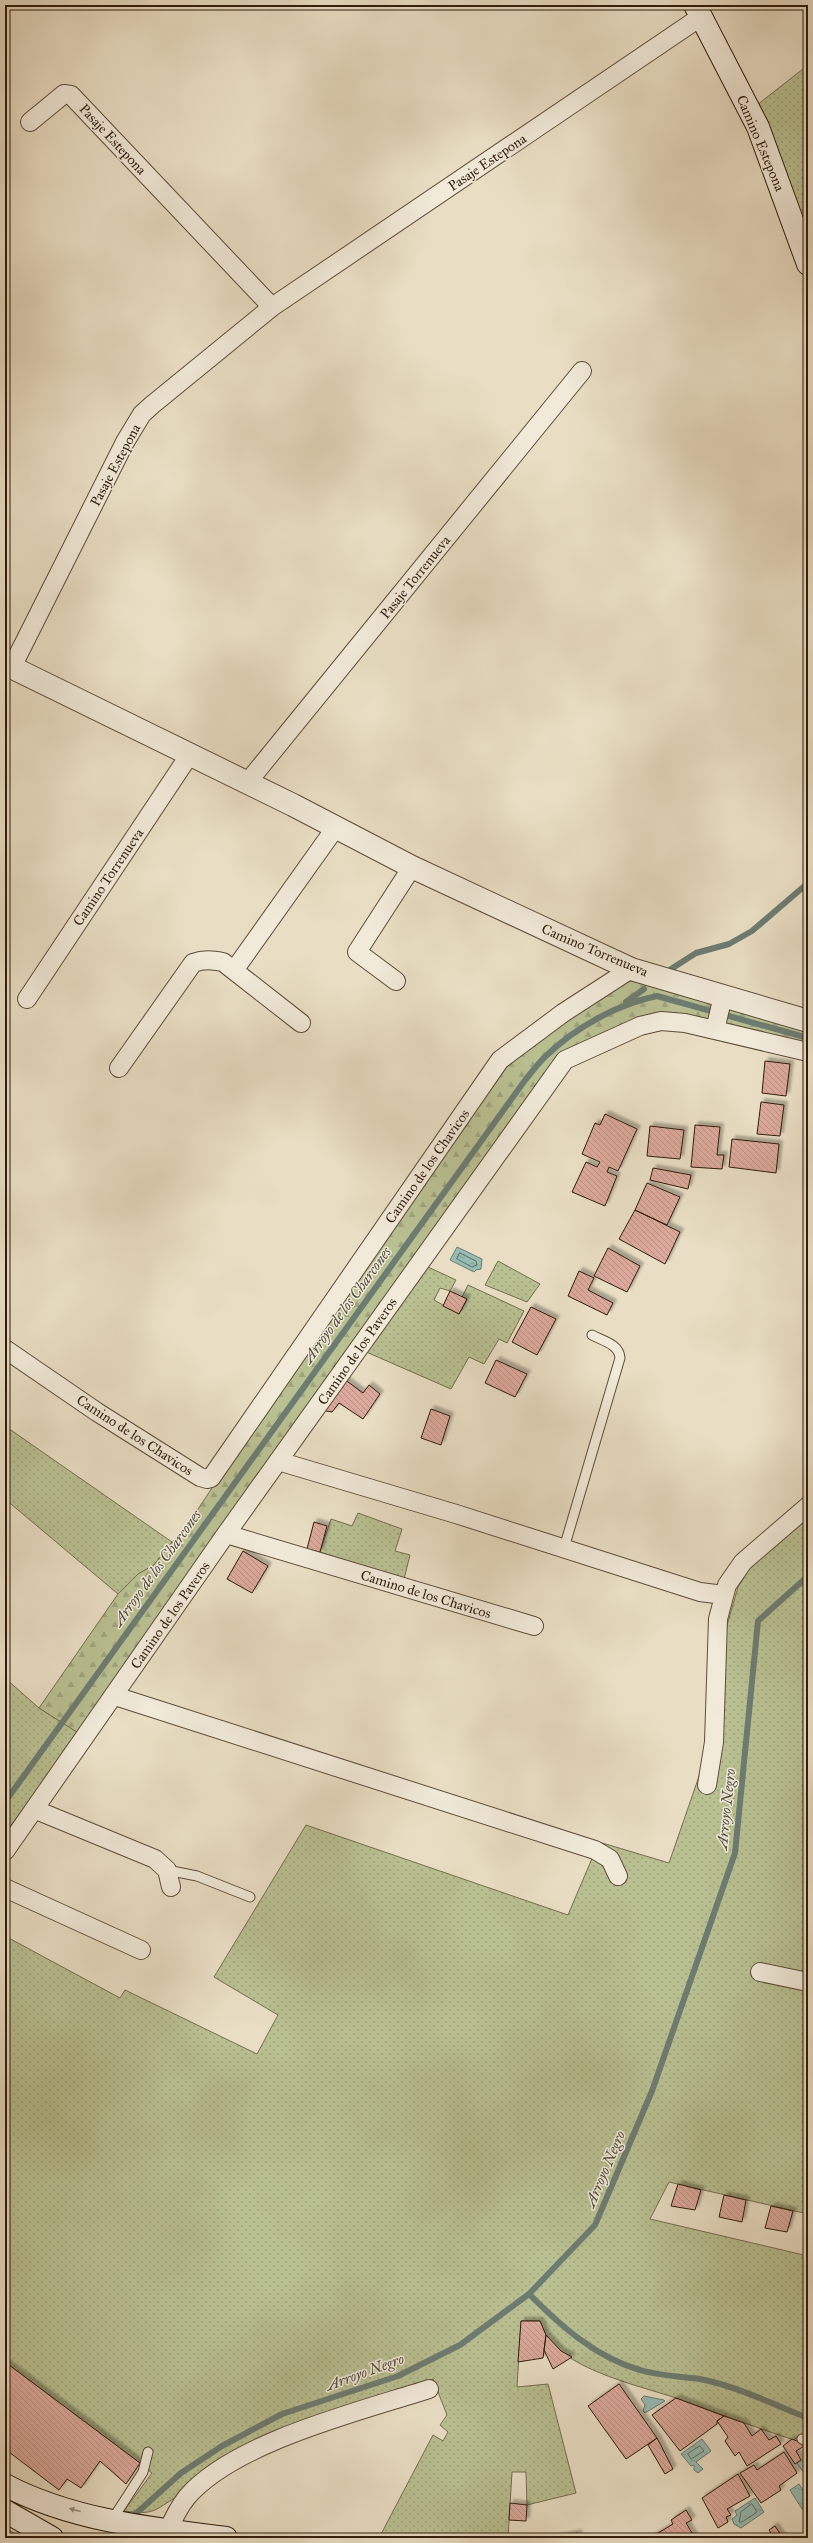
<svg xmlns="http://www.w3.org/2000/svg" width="813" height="2543" viewBox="0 0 813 2543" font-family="'IM FELL Great Primer',serif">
	<defs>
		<pattern id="grass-dots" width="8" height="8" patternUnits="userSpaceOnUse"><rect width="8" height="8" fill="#b9c092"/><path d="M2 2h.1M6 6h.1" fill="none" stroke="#9fa47d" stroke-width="1.8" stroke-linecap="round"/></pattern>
		<pattern id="forest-firs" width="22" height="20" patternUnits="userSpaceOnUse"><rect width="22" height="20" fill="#b9c092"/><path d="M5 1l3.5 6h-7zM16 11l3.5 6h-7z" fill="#9fa47d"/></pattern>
		<pattern id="water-ripples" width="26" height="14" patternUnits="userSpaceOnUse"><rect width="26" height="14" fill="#97bcb4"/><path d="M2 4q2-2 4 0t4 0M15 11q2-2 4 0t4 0" fill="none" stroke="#82a19a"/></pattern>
		<pattern id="building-back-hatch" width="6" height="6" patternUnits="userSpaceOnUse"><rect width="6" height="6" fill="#dba99b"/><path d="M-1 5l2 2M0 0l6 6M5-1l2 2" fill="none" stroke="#bc9184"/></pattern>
		<filter id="shadow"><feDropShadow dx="3.5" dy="-3.5" stdDeviation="1" flood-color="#0004"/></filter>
	</defs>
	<rect width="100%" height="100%" fill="#e9dec4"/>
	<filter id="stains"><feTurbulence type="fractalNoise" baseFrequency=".005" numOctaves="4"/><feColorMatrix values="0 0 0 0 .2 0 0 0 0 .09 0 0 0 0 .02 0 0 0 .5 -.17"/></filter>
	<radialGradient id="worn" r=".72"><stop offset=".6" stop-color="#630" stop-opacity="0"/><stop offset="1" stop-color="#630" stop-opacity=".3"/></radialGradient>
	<path fill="url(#grass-dots)" stroke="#746e4f" d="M808 65V230L757 105Z
		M498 1261 540 1284 527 1302 485 1285Z
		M428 1267 456 1280 450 1291 440 1288 434 1300 459 1314 467 1300 462 1297 468 1285 524 1311 507 1343 499 1339 484 1364 469 1357 451 1389 364 1351Z
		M5 1426 172 1542 154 1565 138 1574 118 1594 5 1499Z
		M358 1513 402 1529 395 1551 410 1555 404 1579 320 1552 331 1519 352 1526Z
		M808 1517V2214L669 2182 650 2219 808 2256V2438L800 2435 794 2440C754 2427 715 2412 676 2398 638 2385 550 2367 540 2321H521L517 2387 548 2384 576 2493 527 2505 526 2472H512L508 2538H379L433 2435 443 2441 448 2432 440 2425 447 2415 433 2379 373 2400 178 2496C153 2511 155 2515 124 2511L152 2473 5 2362V1936L120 1998 125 1990 257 2054 278 2015 214 1977 306 1825 568 1915 599 1842 669 1863 705 1759 726 1629 738 1587 756 1559Z
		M5 1678 39 1708 80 1734 5 1833Z"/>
	<path fill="url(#forest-firs)" stroke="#746e4f" d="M629 981 648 983 718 1002 711 1025 697 1022 567 1052 80 1734 39 1708 118 1594 138 1574 154 1565 192 1518 280 1386 505 1067C542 1034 585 1003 629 981Z
		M727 1006 808 1028V1045L722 1022Z"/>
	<path fill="#b9c092" stroke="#746e4f" d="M5 2527 21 2538H5Z"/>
	<path fill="url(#water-ripples)" stroke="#6d7c71" d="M457 1247 482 1259 481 1269 476 1270 474 1272 450 1260Z
		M644 2396 664 2400 665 2401 645 2413 643 2411 645 2405 641 2399Z
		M702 2439 711 2451 696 2462 703 2469 698 2473 694 2470V2465L691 2466 681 2454Z
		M807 2456 808 2458V2479L797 2463Z
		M799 2484 808 2498V2510L802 2509 790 2490Z
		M755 2498 764 2512 741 2528 734 2524 732 2519 737 2515 735 2511Z"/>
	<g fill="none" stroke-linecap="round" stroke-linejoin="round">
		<path stroke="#636c60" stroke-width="1" d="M460 1253 476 1261 477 1265 472 1267 457 1259Z
			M700 2446 704 2451 691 2459 688 2454Z
			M752 2504 757 2512 742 2522H739L741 2512Z"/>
		<path stroke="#6d7c71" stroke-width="6" d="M671 969 696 953 729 944 752 931 808 883
			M626 1002 644 989
			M5 1802 523 1083C531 1073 538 1063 547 1055 576 1027 618 1004 657 996L808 1038
			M529 2294C561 2326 595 2357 640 2370 659 2376 680 2376 700 2379 736 2386 773 2404 808 2418
			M130 2519 181 2473 222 2446 282 2414 398 2376 460 2345 529 2294 595 2225 652 2091 735 1853 758 1621 808 1576
			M110 2538 120 2528"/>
	</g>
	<path fill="url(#building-back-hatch)" stroke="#2f1c0c" filter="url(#shadow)" d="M765 1061 790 1064 786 1096 762 1093Z
		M761 1102 784 1105 780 1136 757 1134Z
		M605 1114 637 1129 618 1171 609 1167 607 1172 617 1176 605 1206 572 1192 586 1162 597 1167 600 1162 582 1154 595 1123 600 1125Z
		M695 1125 720 1127 717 1155H724L722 1169 691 1167Z
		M650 1126 684 1130 680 1159 647 1156Z
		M732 1139 779 1144 776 1173 729 1167Z
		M653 1168 691 1175 688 1189 650 1180Z
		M647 1183 680 1197 667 1225 635 1210Z
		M635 1210 680 1232 665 1264 619 1239Z
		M608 1248 640 1266 627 1292 594 1276Z
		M579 1271 594 1278 588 1290 613 1303 607 1315 568 1296Z
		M450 1291 467 1299 459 1314 443 1306Z
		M531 1307 556 1319 537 1355 512 1342Z
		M496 1360 527 1374 515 1397 485 1383Z
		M344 1379 363 1393 369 1385 380 1394 363 1419 339 1403 332 1412 321 1410Z
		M431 1409 450 1416 441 1445 421 1438Z
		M314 1522 327 1526 320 1552 307 1549Z
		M243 1551 268 1566 252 1593 227 1579Z
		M678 2184 701 2190 695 2210 671 2206Z
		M724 2195 746 2200 742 2222 719 2217Z
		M771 2206 793 2211 787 2232 765 2228Z
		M521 2321H540L546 2335 543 2358 518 2362Z
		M546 2335 561 2351 572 2357 553 2369 544 2350Z
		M5 2362 140 2463 126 2484 100 2461 81 2488 67 2479 59 2490 5 2449Z
		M619 2384 657 2438 626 2459 588 2406Z
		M676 2398 724 2416 717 2421V2424L680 2451 652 2415Z
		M724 2416 744 2423 752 2436 761 2429 769 2440 776 2436 781 2444 747 2466 739 2452 735 2456 725 2441 728 2437 717 2421Z
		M657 2438 673 2469 665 2474 648 2445Z
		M792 2439 806 2445 796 2451 801 2460 795 2464 783 2446Z
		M784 2452 797 2473 779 2486 781 2490 761 2503 740 2473 754 2465 757 2470Z
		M738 2474 750 2496 727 2509 731 2515 726 2517 728 2522 718 2528 702 2498Z
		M510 2503 527 2505 526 2521 509 2520Z
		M686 2510 692 2520 686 2523 695 2538H650L673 2524 671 2520Z
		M775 2526 783 2538H774L769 2530Z
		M578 2533 579 2538H553Z"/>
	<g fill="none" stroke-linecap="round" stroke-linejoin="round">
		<g stroke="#5e4c3a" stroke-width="11">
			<path id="service" d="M564 1548 620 1358C619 1344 603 1341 592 1335
				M167 1870 197 1876 250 1897
				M802 2439 808 2442
				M112 2520 143 2472 148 2452"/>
		</g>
		<g stroke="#5e4c3a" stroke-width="20">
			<path id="minor" d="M30 122 64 94 71 95 272 307
				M12 667 125 442 142 414 152 405 272 307 702 16
				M247 783 582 371
				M235 969 336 827
				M396 981 357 952 412 867
				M27 999 190 754
				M715 1030 723 996
				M119 1068 193 963C204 959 212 960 223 962L301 1023
				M5 1349 97 1412 200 1477 207 1479 211 1478 500 1060 563 1013 631 969
				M278 1461 456 1514 700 1592 724 1595
				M226 1534 534 1626
				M115 1696 595 1850 610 1859 618 1876
				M707 1785 714 1742 718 1619 727 1585 743 1562 808 1506
				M36 1810 155 1859 167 1870 171 1887
				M5 1851 226 1534 565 1060 640 1026 661 1021 685 1023 808 1052
				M5 1888 141 1950
				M760 1972 808 1982
				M168 2531C173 2519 179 2507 187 2497 234 2442 361 2411 429 2389"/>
		</g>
		<g stroke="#5e4c3a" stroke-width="24">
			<path id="tertiary" d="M5 664 293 805 412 867 631 969 808 1021"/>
		</g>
		<g stroke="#2f1c0c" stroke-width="24">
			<path id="secondary" d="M695 5 758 127 808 264
				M5 2485C71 2520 153 2529 226 2538
				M5 2511 52 2538"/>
		</g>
		<use href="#service" stroke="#f1ead9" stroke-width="9"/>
		<use href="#minor" stroke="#f1ead9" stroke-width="18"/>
		<use href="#tertiary" stroke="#f1ead9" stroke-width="22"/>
		<use href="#secondary" stroke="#f1ead9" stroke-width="22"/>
	</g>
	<defs><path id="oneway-solid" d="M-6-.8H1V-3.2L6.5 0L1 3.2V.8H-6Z"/></defs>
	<use fill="#9a8d7d" href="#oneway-solid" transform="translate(75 2510) rotate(-165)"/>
	<g text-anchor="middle" stroke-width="3" stroke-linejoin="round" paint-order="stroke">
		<g font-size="14" fill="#2f1c0c" stroke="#f1ead9">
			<text transform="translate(113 139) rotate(47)" y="5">Pasaje Estepona</text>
			<text transform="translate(761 143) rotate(67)" y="5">Camino Estepona</text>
			<text transform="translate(487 162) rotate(-34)" y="5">Pasaje Estepona</text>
			<text transform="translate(115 465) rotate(-62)" y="5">Pasaje Estepona</text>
			<text transform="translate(415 577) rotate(-51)" y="5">Pasaje Torrenueva</text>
			<text transform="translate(108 877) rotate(-56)" y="5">Camino Torrenueva</text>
			<text transform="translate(595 950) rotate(23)" y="5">Camino Torrenueva</text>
			<text transform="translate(427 1166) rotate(-55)" y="5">Camino de los Chavicos</text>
			<text transform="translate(357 1351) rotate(-55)" y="5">Camino de los Paveros</text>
			<text transform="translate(135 1435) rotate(33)" y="5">Camino de los Chavicos</text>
			<text transform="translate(426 1594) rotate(17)" y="5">Camino de los Chavicos</text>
			<text transform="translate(170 1615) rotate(-55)" y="5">Camino de los Paveros</text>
		</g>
		<g font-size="15" font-style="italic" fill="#4e4c3e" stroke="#f1ead9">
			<text transform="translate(347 1305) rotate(-54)" y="5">Arroyo de los Charcones</text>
			<text transform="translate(157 1568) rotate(-54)" y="5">Arroyo de los Charcones</text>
			<text transform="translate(726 1809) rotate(-84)" y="5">Arroyo Negro</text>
			<text transform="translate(605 2169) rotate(-67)" y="5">Arroyo Negro</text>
			<text transform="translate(365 2372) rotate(-20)" y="5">Arroyo Negro</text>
		</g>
	</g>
	<rect width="813" height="2543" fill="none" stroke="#e9dec4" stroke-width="20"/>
	<rect x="6" y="6" width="801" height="2531" fill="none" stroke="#2f1c0c" stroke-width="2"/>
	<rect x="10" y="10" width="793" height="2523" fill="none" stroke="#2f1c0c"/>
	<rect width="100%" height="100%" filter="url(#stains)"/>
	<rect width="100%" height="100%" fill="url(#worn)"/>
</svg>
